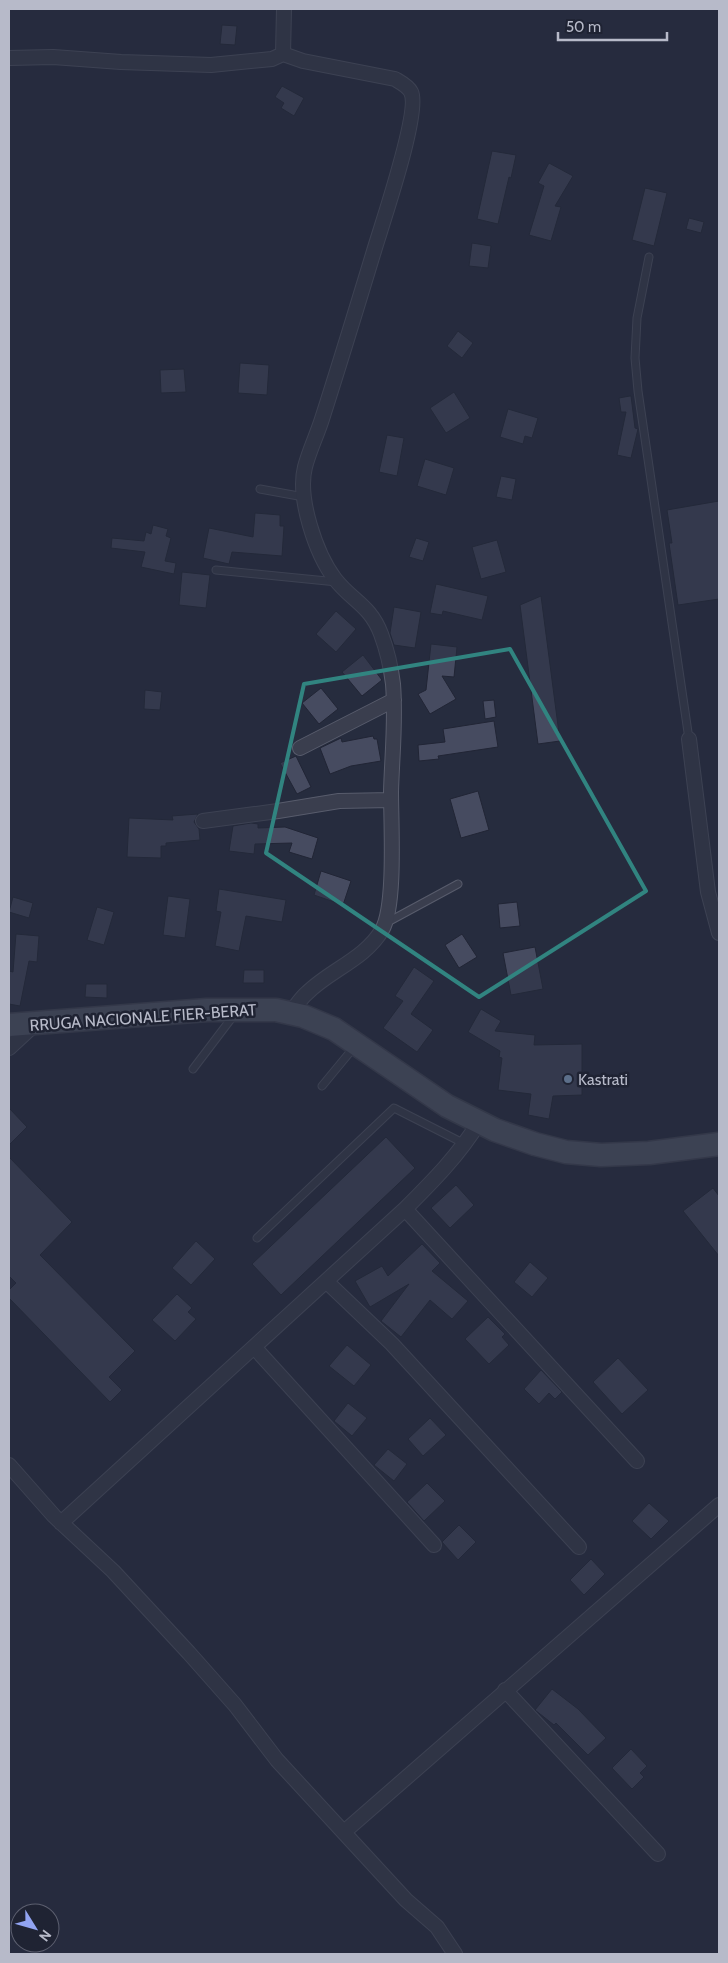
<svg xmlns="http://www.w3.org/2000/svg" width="728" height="1963" viewBox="0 0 728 1963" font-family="Cabin,sans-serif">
	<rect width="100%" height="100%" fill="#262c3e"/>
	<path fill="#464b60" stroke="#212535" d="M222 25 237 26 235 45 220 44Z
		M282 86 304 98 294 116 281 108 284 103 275 97Z
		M492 151 516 155 511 178 509 177 498 224 477 219Z
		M549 163 573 176 555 206 561 207 551 241 529 235 544 186 538 183Z
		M645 188 667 193 654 246 632 240Z
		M689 218 704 222 701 233 686 229Z
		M472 243 491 246 488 268 469 266Z
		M458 331 473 343 462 358 447 346Z
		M240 363 269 365 267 395 238 393Z
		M184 369 186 392 161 393 160 370Z
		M454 392 470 418 446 433 430 408Z
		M630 396H631L635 428 638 429 631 458 617 455 626 412H621L619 398Z
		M508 409 538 418 532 438 525 436 523 444 500 437Z
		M387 435 404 438 397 476 379 472Z
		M425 459 454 468 446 495 417 486Z
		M501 476 516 479 512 500 496 497Z
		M719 501V599L678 605 669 543H672L667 510Z
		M255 513 280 515V526H284L282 556 232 552 229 564 203 558 209 528 253 537Z
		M153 525 168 529 166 536 171 538 165 561 176 563 174 574 141 567 145 552 111 548 112 538 144 541 146 532 151 534Z
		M416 538 429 542 423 561 409 557Z
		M497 540 506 572 481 579 472 547Z
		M182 572 210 575 206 608 179 605Z
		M436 584 488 596 482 620 443 611 442 615 430 613Z
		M541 596 560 741 538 744 520 605Z
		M394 607 421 612 415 648 394 645 390 633Z
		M336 611 356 629 336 652 316 634Z
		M431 644 457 647 454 677 442 676 456 699 430 714 418 694 426 690Z
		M363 655 382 680 362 696 342 672Z
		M321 688 338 709 319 724 302 703Z
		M145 690 162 692 160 710 144 709Z
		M494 700 496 717 485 719 483 701Z
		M494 721 498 747 438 756 439 759 419 761 418 745 445 742 443 729Z
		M373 736 374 739H377L381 761 351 766 330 774 320 748 341 738 342 742Z
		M296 756 311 787 297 794 280 763Z
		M478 791 489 830 461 838 450 799Z
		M198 814 194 822 199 829 200 840 166 843V846H161V858L127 857 129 818 173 820 172 816Z
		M251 823 258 824V828L285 827 318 838 312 859 289 852 292 843 255 844 254 854 229 851 233 826Z
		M321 871 351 881 343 905 314 895Z
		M219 889 286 900 282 922 246 916 239 951 215 946 221 912 216 911Z
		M168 896 190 899 185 938 163 935Z
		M13 897 33 903 29 918 9 912Z
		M517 902 520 926 500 928 498 904Z
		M97 907 114 912 104 945 87 940Z
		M16 934 39 936 37 962 29 961 20 1006 9 1004V971L13 972Z
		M462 934 477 957 459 968 445 945Z
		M535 947 543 989 511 995 503 953Z
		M414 967 434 981 411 1014 433 1030 417 1052 383 1028 403 1001 395 996Z
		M244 970H264V983H243Z
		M86 984H107V998L85 997Z
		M481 1009 501 1021 495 1031 535 1035 534 1045 582 1044V1095L553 1096 549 1119 528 1115 531 1094 498 1090 502 1058 499 1057 500 1051 468 1032Z
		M9 1108 27 1127 9 1145Z
		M386 1137 415 1168 281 1295 252 1264Z
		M9 1157 72 1222 40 1255 135 1351 109 1377 122 1390 110 1402 9 1298V1290L16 1283 9 1276Z
		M456 1185 474 1205 450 1228 431 1208Z
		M713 1188 719 1196V1256L683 1211Z
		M196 1241 215 1259 191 1285 172 1268Z
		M422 1244 440 1263 432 1271 468 1301 452 1319 430 1300 401 1337 381 1321 409 1284 370 1307 355 1281 382 1266 388 1276Z
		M530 1262 548 1278 532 1297 514 1282Z
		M177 1294 192 1308 188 1312 196 1319 175 1341 152 1320Z
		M488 1317 505 1334 502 1337 509 1345 489 1364 465 1339Z
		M347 1345 371 1365 354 1386 329 1366Z
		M618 1358 648 1390 622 1414 593 1382Z
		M541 1370 562 1392 555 1399 549 1393 539 1404 524 1389Z
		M348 1403 367 1418 352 1436 334 1421Z
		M430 1418 446 1435 423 1456 408 1439Z
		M388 1449 407 1464 394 1481 374 1465Z
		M427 1483 445 1501 424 1521 407 1502Z
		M649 1503 669 1521 651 1539 632 1521Z
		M459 1525 476 1542 458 1560 442 1542Z
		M591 1559 605 1574 584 1595 570 1580Z
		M552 1689 578 1709 606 1738 588 1755 556 1723 554 1725 535 1710Z
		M631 1749 647 1766 640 1773 644 1777 632 1789 612 1768Z"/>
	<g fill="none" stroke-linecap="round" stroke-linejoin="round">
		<g stroke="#585c6c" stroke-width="9">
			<path id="service" d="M649 257 637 318 635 358 638 391 689 739
				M260 489 304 497
				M216 570 337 582
				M386 923 458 884
				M193 1069 234 1015
				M322 1086 355 1046
				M257 1238 394 1108 465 1144"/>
		</g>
		<g stroke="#585c6c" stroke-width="16">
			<path id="minor" d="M284 9 283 54 303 61 395 79C400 82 408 86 411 92 421 111 381 227 374 251 357 307 340 363 322 419 317 435 309 451 305 467 297 498 316 554 335 579 352 601 370 605 381 634 387 650 391 667 393 684 396 721 392 755 391 792 391 823 396 906 382 930 365 959 330 970 307 993 301 998 296 1006 291 1012
				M9 58 53 57 121 62 211 65 272 59 283 54
				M689 739 708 892 719 933
				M300 748 394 700
				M203 821 278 811 339 801 391 800
				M9 1048 35 1024
				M405 1209 637 1461
				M327 1282 392 1344 579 1547
				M254 1347 434 1545
				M9 1465 54 1516 113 1571 189 1653 235 1705 277 1760 406 1900 437 1927 455 1954
				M61 1523 405 1209C432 1182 459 1155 479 1122
				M505 1690 658 1854
				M344 1832 719 1505"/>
		</g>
		<g stroke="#444757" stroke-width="25">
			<path id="primary" d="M9 1025 207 1010H276L303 1016 334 1029 447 1106 495 1130 535 1144 566 1152 601 1155 649 1153 719 1144"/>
		</g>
		<use href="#service" stroke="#3a3e4e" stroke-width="7"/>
		<use href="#minor" stroke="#3a3e4e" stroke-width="14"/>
		<use href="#primary" stroke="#585d6e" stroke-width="22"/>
	</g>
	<path d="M0 0H728V1963H0ZM510 649 646 891 479 997 266 853 304 684Z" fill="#262c3e" fill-opacity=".55" fill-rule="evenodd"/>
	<path fill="none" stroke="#318480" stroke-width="4" stroke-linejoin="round" d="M510 649 646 891 479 997 266 853 304 684Z"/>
	<circle fill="#5c6f8a" stroke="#1f2333" stroke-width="2" cx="568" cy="1079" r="5"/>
	<g text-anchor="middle" stroke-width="5" stroke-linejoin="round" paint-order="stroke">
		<g font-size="16" fill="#b7bac9" stroke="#1f2333">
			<text transform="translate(143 1017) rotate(-4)" y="6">RRUGA NACIONALE FIER-BERAT</text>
		</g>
		<g font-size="16" fill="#b7bac9" stroke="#1f2333" text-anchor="start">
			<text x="578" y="1085">Kastrati</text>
		</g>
	</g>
	<rect width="728" height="1963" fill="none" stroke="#b7bac9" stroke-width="20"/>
	<g transform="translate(35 1928) rotate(127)"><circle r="24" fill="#1f2333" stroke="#5c5f6f"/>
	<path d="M0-4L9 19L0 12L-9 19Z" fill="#92a4f2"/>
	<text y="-8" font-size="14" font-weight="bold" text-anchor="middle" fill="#b7bac9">N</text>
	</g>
	<path d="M558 32v8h109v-8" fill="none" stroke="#b7bac9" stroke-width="2.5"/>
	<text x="566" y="32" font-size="15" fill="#b7bac9" stroke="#1f2333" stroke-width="4" paint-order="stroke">50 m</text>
</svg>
